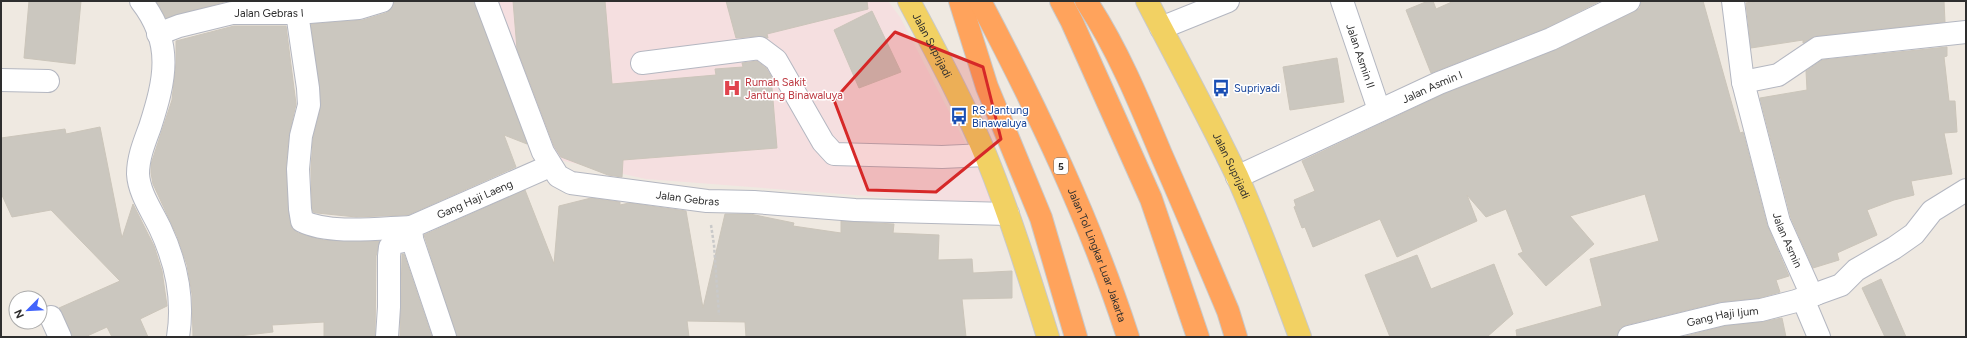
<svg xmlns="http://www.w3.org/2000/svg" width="1967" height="338" viewBox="0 0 1967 338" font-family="Figtree,sans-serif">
	<rect width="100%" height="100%" fill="#efe9e1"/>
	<path fill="#f5dfe0" d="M491 1H888L900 17 998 206 646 179 555 159Z"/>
	<path fill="#cbc7bf" stroke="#cbc5ba" d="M29 1H81L75 64 24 58Z
		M156 1H228L166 18Z
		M394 1H474L527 144 504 135 516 167 408 215 356 217 317 213 313 212 312 208 311 169 313 138 321 104 311 24 363 20 386 13 391 9Z
		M513 1H605L612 84 716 75 715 69 743 67 742 63 757 61 766 68 771 76 777 148 623 160 622 177 608 175 561 157 554 146 517 49Z
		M726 1H867L868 9 767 34 768 38 758 36 736 38Z
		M1428 1H1433L1436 9 1454 1H1600L1546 28 1431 73 1406 10Z
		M1641 1H1703L1740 133 1743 132 1767 225 1789 276 1776 280 1780 292 1759 298 1720 302 1626 325 1620 328 1617 337H1517L1516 330 1602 306 1590 259 1659 241 1645 194 1570 216 1594 244 1546 286 1518 254 1523 252 1506 209 1486 217 1467 195 1477 221 1397 257 1380 219 1313 247 1305 227 1302 228 1294 207 1296 206 1294 200 1315 191 1302 161 1444 94 1556 50 1634 12 1640 8Z
		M1758 1H1944L1945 22 1817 36 1803 43V40L1751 48 1746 3Z
		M872 11 901 72 859 88 834 30Z
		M234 26H286L296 104 289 135 286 168 290 223 293 229 298 233 324 240 380 241 376 256 375 337H324V322L272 325 273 332 230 337H193L192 294 187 265 177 236 153 184 151 173V164L172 100 176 63V41Z
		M1947 47V56L1944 57 1949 101H1955L1957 132 1944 133 1952 174 1911 181 1914 195 1894 200 1867 210 1877 235 1837 253 1839 260 1813 268 1791 218 1760 98 1807 90 1806 71 1822 60Z
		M1337 58 1344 102 1290 110 1283 67Z
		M100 127 122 238 133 204 154 246 162 271 167 306 140 319 148 337H112L107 327 85 337H72L59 308 120 281 51 210 12 217 1 193V138L65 129 66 134Z
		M525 190 554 264 559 206 591 198 620 202V205L629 203 686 211 703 308 725 214H750L794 223 793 226 841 233V221L894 224 893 233 939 235 938 260 972 259 973 273 1012 271V298L962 299 966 337H746L745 322 687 321 689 337H457L424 235Z
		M402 254H404L432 337H400Z
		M1417 255 1431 289 1494 264 1513 314 1487 337H1390L1365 275Z
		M1881 279 1906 337H1885L1862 288Z
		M1782 318 1786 337H1682L1725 326 1762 322Z"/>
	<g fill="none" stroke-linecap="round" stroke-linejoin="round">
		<g stroke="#b4b7c1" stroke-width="24">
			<g id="minor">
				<path d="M141 1C174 43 165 80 150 127 144 143 138 158 138 174 139 193 152 211 160 228 176 262 184 300 178 337"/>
				<path id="s1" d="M486 1 543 152 558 176 571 183 707 201 754 202 855 210 1008 214"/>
				<path id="s2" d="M1342 1 1379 110"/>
				<path id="s3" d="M1733 1 1743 82 1779 222 1809 289 1816 294 1841 285 1856 270 1894 248 1914 234 1932 211 1966 190"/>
				<path d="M297 13 308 88 309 105 301 136 298 169 300 209 302 221C330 235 381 228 411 227"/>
				<path d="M1161 28 1228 1"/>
				<path id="s4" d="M158 34 179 26 232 13H297L359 8 382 1"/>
				<path d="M642 63 760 48 776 60 823 142 834 154 942 157 985 155"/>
				<path d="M1 80 48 81"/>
				<path d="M1743 82 1778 75 1818 48 1966 32"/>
				<path id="s5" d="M1237 177 1439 83 1551 39 1629 1"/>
				<path d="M1803 299 1819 337"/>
				<path d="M51 317 60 337"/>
				<path d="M387 337 389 307V256L390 247 394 243 412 239"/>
				<path id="s6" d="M445 337 412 239 411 227 550 166"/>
				<path id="s7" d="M1629 337 1723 314 1761 310 1796 301 1816 294"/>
			</g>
		</g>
		<g stroke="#c9c9c9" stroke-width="24">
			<g id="major">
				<path id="s8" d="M909 1C936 52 964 103 986 156 1010 215 1029 276 1048 337"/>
				<path id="s9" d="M1147 1C1177 59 1209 117 1237 176 1261 229 1280 283 1300 337"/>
			</g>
		</g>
		<g stroke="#c9c9c9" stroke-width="24">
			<g id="highway">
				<path d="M960 1 987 87 1041 218 1076 337"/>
				<path id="s10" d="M980 1C1037 109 1090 220 1128 337"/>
				<path d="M1061 1 1072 22 1151 199 1198 337"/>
				<path d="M1086 1C1117 48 1139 101 1161 154 1184 206 1206 259 1228 311L1236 337"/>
			</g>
		</g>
		<path stroke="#c9c9c9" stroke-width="2.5" stroke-dasharray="3 2" stroke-linecap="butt" d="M711 225 714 245 719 315"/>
		<use href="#minor" stroke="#fff" stroke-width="22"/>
		<use href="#major" stroke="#f2d163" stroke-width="22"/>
		<use href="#highway" stroke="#ffa35c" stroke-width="22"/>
	</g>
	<path fill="#d62828" fill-opacity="0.2" stroke="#d62828" stroke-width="3" stroke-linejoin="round" d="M895 32 983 67 1001 139 936 192 868 190 834 100Z"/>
	<defs>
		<g id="hospital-bare" transform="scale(1.38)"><path d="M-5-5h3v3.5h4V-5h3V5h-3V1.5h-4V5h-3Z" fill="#e0444e" stroke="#fff" stroke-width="2.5" paint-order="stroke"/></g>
		<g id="bus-bare" transform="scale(1.38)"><path d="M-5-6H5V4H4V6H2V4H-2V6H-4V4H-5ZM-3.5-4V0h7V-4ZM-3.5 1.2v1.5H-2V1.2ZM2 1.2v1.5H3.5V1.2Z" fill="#1a4fb4" stroke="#fff" stroke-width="2.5" paint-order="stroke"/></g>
	</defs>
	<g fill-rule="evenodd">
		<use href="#hospital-bare" x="732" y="88"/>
		<use href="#bus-bare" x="1221" y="88"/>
		<use href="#bus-bare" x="959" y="116"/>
	</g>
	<g text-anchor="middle" stroke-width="3" stroke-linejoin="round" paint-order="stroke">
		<rect fill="#fff" stroke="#6d6d6d" stroke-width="1" x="1054" y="158" width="14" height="16" rx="3"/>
		<g font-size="10" font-weight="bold" fill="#2e2e2e">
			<text x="1061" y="170">5</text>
		</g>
		<g font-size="11" fill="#2e2e2e" stroke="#fff">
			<text dy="4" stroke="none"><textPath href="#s4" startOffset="114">Jalan Gebras I</textPath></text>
			<text dy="4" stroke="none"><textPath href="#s8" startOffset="50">Jalan Suprijadi</textPath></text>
			<text dy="4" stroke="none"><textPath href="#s2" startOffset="58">Jalan Asmin II</textPath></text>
			<text dy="4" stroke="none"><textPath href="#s5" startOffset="215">Jalan Asmin I</textPath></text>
			<text dy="4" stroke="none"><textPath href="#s9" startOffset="185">Jalan Suprijadi</textPath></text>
			<text dy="4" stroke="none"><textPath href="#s1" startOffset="322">Jalan Gebras</textPath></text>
			<text dy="4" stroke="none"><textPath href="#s6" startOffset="185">Gang Haji Laeng</textPath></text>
			<text dy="4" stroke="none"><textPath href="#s3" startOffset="246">Jalan Asmin</textPath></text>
			<text dy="4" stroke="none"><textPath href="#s10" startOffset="280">Jalan Tol Lingkar Luar Jakarta</textPath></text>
			<text dy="4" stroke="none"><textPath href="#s7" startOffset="96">Gang Haji Ijum</textPath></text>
		</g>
		<g font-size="11" fill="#be3a42" stroke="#fff" text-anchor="start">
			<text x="745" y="86">Rumah Sakit<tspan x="745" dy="13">Jantung Binawaluya</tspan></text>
		</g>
		<g font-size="11" fill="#164399" stroke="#fff" text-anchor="start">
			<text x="1234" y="92">Supriyadi</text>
			<text x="972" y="114">RS Jantung<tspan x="972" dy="13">Binawaluya</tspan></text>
		</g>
	</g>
	<rect width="1967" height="338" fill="none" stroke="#2e2e2e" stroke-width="4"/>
	<g transform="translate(28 310) rotate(246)"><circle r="19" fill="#ffffff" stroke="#ababab"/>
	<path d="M0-3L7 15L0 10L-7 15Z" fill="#4264fb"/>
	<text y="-6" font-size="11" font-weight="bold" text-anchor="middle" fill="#2e2e2e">N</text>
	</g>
</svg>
